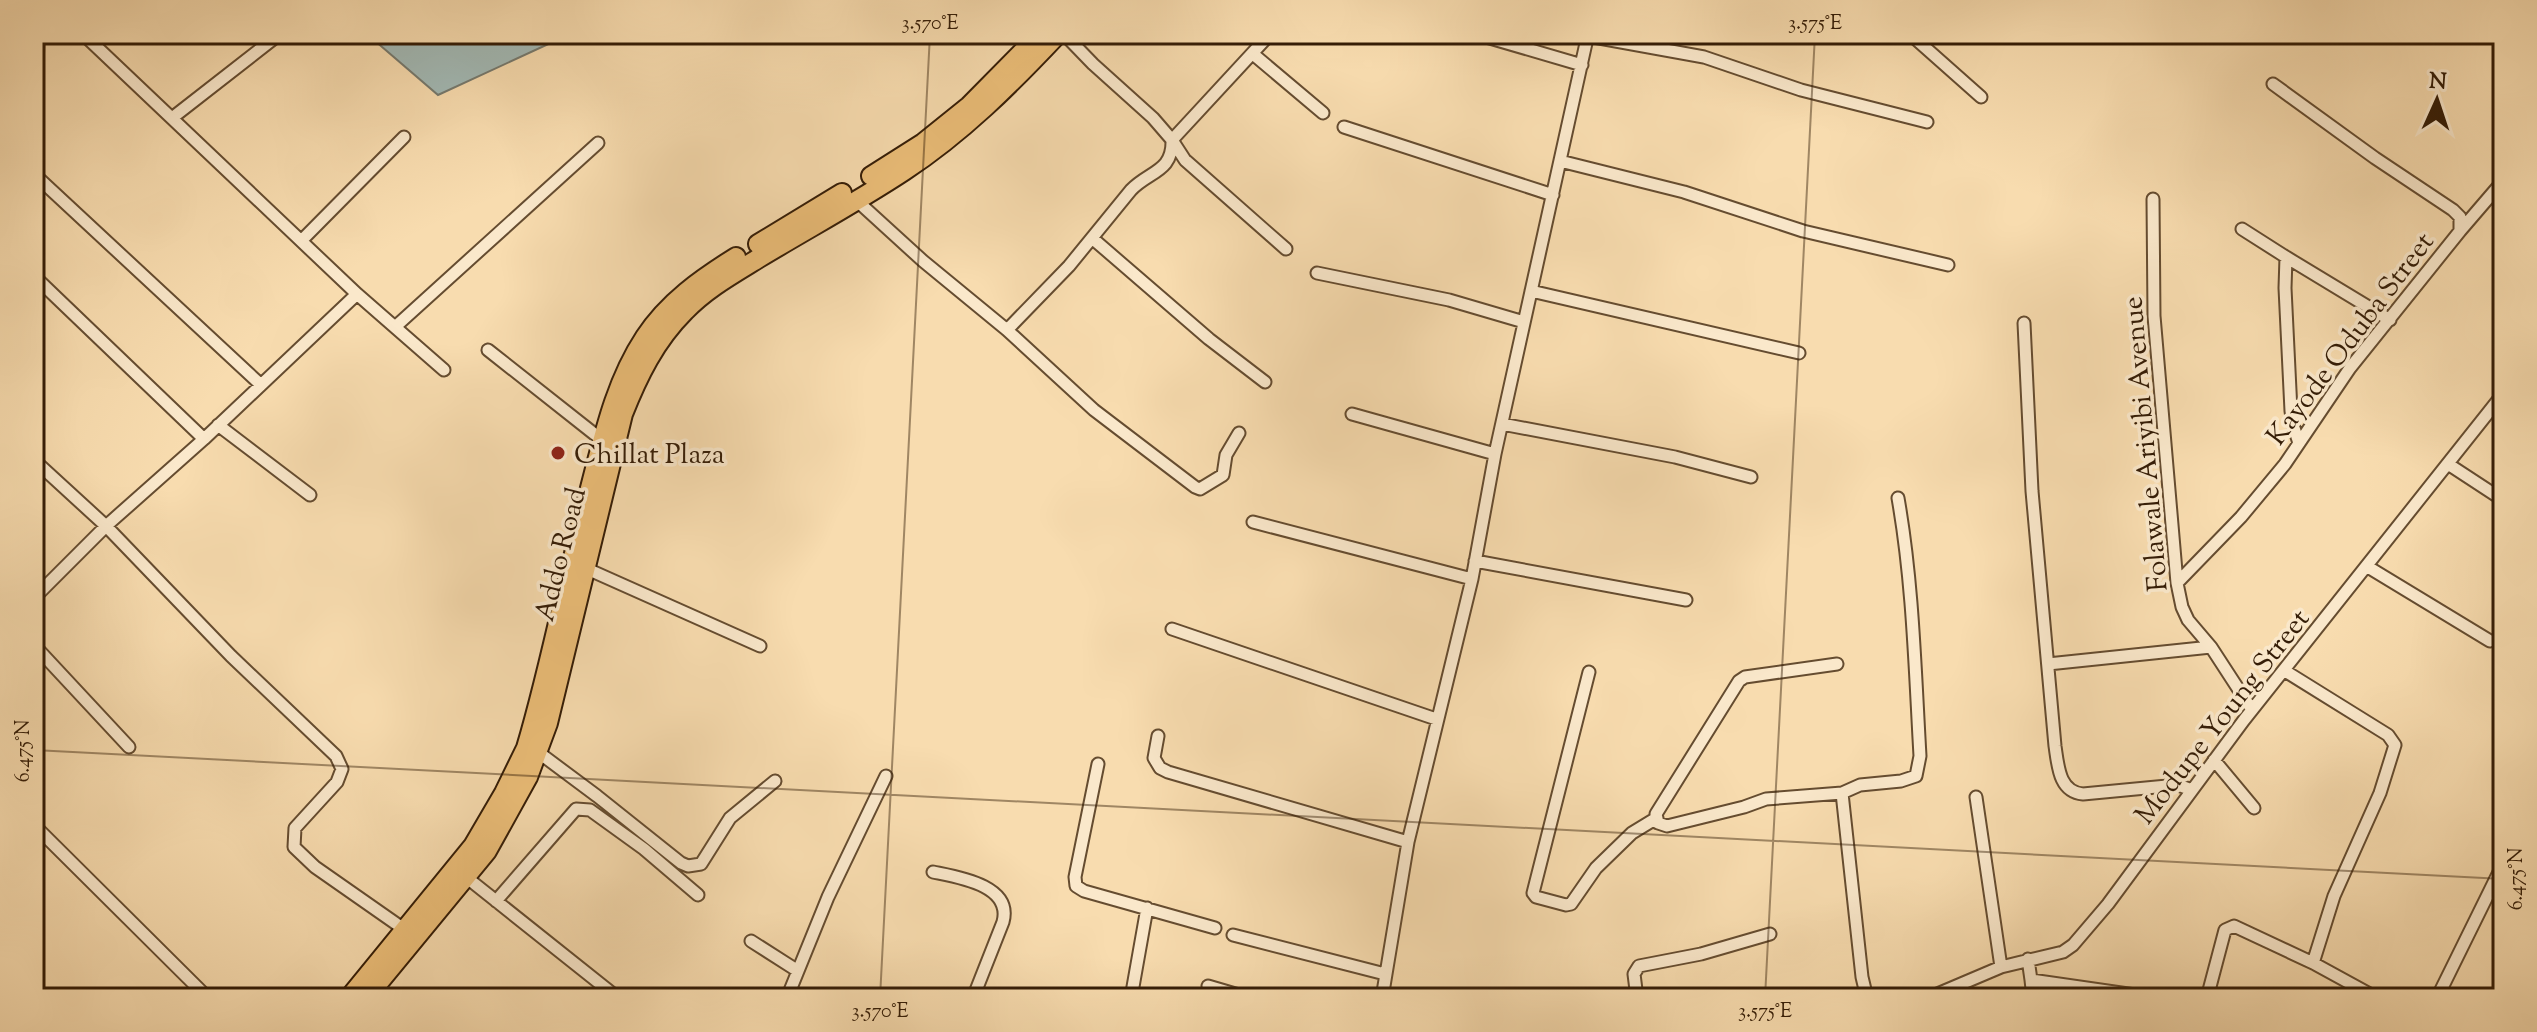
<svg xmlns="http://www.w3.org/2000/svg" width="2537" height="1032" viewBox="0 0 2537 1032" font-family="'Sorts Mill Goudy',serif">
	<rect width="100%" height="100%" fill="#f8dcaf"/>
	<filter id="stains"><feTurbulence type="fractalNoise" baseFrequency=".0025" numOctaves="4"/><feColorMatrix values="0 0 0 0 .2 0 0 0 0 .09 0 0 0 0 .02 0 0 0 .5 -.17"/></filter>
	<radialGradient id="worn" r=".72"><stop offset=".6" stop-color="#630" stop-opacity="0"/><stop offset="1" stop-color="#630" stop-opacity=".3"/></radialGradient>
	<path fill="#a2b9b5" stroke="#767a6f" stroke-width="2" d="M367 34H570L438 95Z"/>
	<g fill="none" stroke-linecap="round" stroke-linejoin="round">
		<g stroke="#654c30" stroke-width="15">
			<path id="minor" d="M1064 34 1093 64 1153 118 1172 140 1185 160 1286 249
				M1476 34 1582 65
				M1910 34 1981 97
				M1588 36 1704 57 1801 90 1927 122
				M1253 54 1323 113
				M172 118 277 36
				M1344 127 1553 195
				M1560 161 1684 192 1803 231 1948 265
				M34 174 260 384
				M855 199 923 261 1007 330 1094 410 1195 487 1200 489 1223 475 1226 455 1239 433
				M2153 199 2154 316 2177 583 2182 607 2188 620 2211 647 2252 710
				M2242 229 2286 257
				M2460 231 2503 181
				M1092 238 1209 339 1265 382
				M302 240 404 137
				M1317 273 1449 300 1524 322
				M34 276 204 439
				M1531 291 1799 353
				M357 294 444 370
				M2024 323 2032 491 2055 746C2058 766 2059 792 2083 794L2167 786 2178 785 2192 790
				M395 327 598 143
				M1007 330 1069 266 1131 190C1149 171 1173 172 1172 140L1270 34
				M488 350 602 440
				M1352 414 1495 454
				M1502 424 1675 457 1751 477
				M218 425 310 495
				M2299 443 2293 425 2291 411 2285 288 2286 257 2390 320
				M34 460 106 526 231 656 336 756 342 769 337 782 295 828 294 847 315 867 408 932
				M2448 464 2503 500
				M1253 522 1472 579
				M1475 561 1686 600
				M2368 567 2490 641
				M585 568 760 646
				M2177 583 2241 517 2285 464 2350 368 2460 231V217L2453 210 2375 158 2273 84
				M34 598 106 526 204 439 357 294 83 34
				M1172 629 1436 719
				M34 645 129 747
				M1837 664 1745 677 1739 681 1656 814 1658 823 1667 826 1744 807 1766 799 1842 793 1860 785 1901 781 1916 776 1920 756C1915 670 1913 583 1898 498
				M2048 664 2211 647
				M2285 671 2388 735 2395 745 2380 793 2334 896 2313 963
				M1589 672 1533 893 1536 897 1566 905 1571 904 1596 868 1632 833 1655 819
				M1158 736 1154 758 1160 768 1168 772 1408 842
				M538 752 597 796 681 863 688 866 701 864 730 818 775 781
				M2214 760 2254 808
				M1098 764 1075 877 1076 886 1084 891 1215 928
				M1842 793 1862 977 1867 998
				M1976 797 2001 967
				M34 825 208 998
				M933 872C957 877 1013 885 1003 922L973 998
				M466 877 618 998
				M496 901 576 809 590 810 644 849 698 895
				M1233 935 1385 974
				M751 941 798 971
				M2028 959 2031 980 2156 998
				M2031 980 2033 998
				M1208 986 1249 998
				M787 998 828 897 886 776
				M1131 998 1147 908
				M1382 998 1408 842 1472 579 1495 454 1588 34
				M1637 998 1634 974 1639 966 1701 954 1770 934
				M1928 998 2001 967 2063 952 2073 945 2108 904 2244 720 2503 394
				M2207 998 2225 930 2234 926 2313 963 2377 998
				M2437 998 2503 864"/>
		</g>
		<g stroke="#341c06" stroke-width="22">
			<path id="primary" d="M871 176 923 143 969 106 1040 34
				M758 244 842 193
				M349 998 473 846 504 793 526 748C551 664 567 577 589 492 603 439 614 384 645 337 668 302 701 279 736 257
				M366 998 487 851 528 777 548 723 623 414C638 376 655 341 685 311 706 289 733 274 759 258 807 229 857 202 904 171 962 133 1011 84 1058 34"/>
		</g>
		<use href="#minor" stroke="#fae8cb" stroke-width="11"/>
		<use href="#primary" stroke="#ecbe78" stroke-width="18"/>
	</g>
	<path fill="none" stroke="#341c06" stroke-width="2" stroke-opacity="0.45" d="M34 250 45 34M34 750 2503 879M880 998 930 34M1765 998 1815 34"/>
	<circle fill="#8f2418" stroke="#fae8cb" stroke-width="3" cx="558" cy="453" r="8"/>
	<g text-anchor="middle" stroke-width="7" stroke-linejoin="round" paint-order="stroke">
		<g font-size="28" fill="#341c06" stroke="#fae8cb">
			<text transform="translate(2349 338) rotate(-53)" y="10">Kayode Oduba Street</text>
			<text transform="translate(2144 444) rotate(-95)" y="10">Folawale Ariyibi Avenue</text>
			<text transform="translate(559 554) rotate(-76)" y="10">Addo Road</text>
			<text transform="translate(2221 716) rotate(-52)" y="10">Modupe Young Street</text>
		</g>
		<g font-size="28" fill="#341c06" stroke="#fae8cb" text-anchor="start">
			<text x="574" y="463">Chillat Plaza</text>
		</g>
	</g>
	<rect width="2537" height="1032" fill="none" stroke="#f8dcaf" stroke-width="88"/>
	<g transform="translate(2437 100) rotate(3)" stroke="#fae8cb" stroke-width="6" paint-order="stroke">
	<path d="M0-6L14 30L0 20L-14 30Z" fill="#341c06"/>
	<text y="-12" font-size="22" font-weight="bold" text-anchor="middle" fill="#341c06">N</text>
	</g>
	<rect x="44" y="44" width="2449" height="944" fill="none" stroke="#341c06" stroke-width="3"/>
	<g font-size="20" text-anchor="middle" fill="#341c06">
		<text x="930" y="29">3.570°E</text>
		<text x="1815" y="29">3.575°E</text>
		<text transform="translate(22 751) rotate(-90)" y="7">6.475°N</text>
		<text transform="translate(2515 879) rotate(-90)" y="7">6.475°N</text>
		<text x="880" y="1017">3.570°E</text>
		<text x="1765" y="1017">3.575°E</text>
	</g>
	<rect width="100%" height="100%" filter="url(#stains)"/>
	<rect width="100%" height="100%" fill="url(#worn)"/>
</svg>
